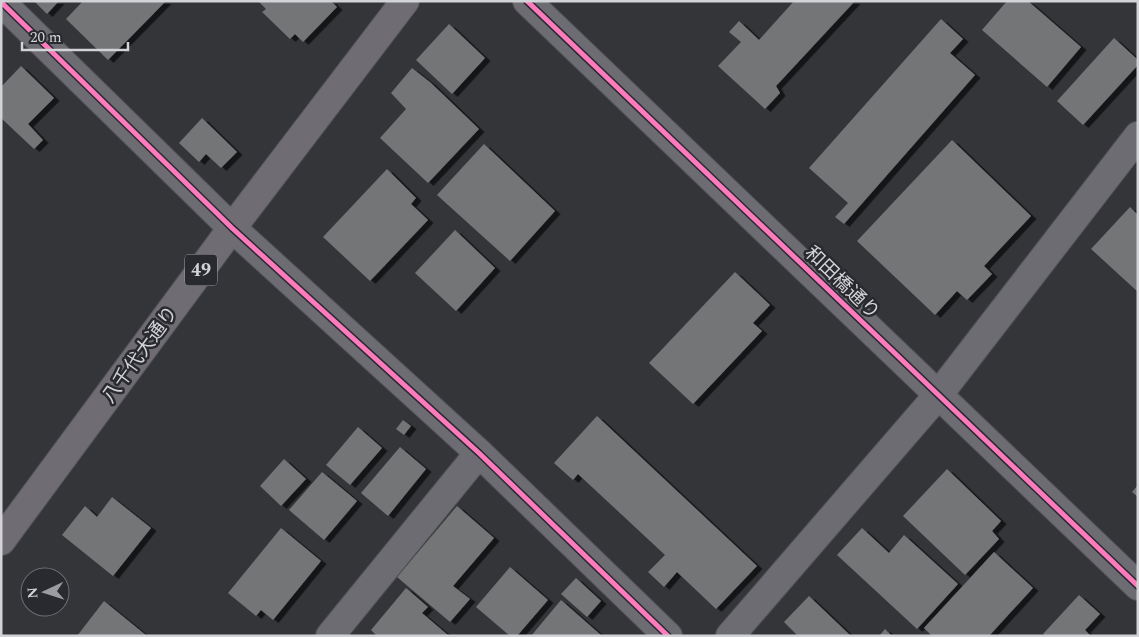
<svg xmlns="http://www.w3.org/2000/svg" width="1139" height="637" viewBox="0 0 1139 637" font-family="Spectral,'Noto Sans JP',serif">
	<defs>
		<filter id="shadow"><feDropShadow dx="5.5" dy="3" stdDeviation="0" flood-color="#0009"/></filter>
	</defs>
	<rect width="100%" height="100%" fill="#343539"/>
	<path fill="#737577" filter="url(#shadow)" d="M34 1H59L47 14Z
		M83 1H166L108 60 66 19Z
		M258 1H331L337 7 303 42 295 34 290 39 262 12 266 9Z
		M794 1H855L776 86 780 93 765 109 718 66 741 42 729 32 739 21 759 40Z
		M1007 1H1028L1081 47 1047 87 982 30Z
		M941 19 963 39 950 53 975 75 844 224 835 217 848 203 809 168Z
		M449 24 485 58 452 94 416 60Z
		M1114 38 1138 60V65L1083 125 1057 101Z
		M21 66 54 98 28 124 43 140 34 149 1 118V87Z
		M412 68 431 83 479 129 428 183 380 138 406 109 391 93Z
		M202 118 237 152 221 168 206 154 199 162 179 143Z
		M952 140 1031 216 984 266 992 274 967 300 957 291 935 315 857 241Z
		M484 144 555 211 510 261 437 195Z
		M387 169 416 198 411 204 428 220 370 281 323 237Z
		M1130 207 1138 215V292L1091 249Z
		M455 230 495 268 456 311 415 273Z
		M735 272 770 305 753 323 762 331 693 404 649 363Z
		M597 416 757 566 716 609 677 572 664 587 648 572 665 555 578 474 573 480 554 463Z
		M403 420 411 426 404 435 396 429Z
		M358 427 382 448 350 485 326 465Z
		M400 447 426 469 388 516 361 493Z
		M284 459 306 479 281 506 260 486Z
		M947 469 1001 521 992 531 999 539 965 575 903 516Z
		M322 472 357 501 324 540 289 510Z
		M1138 485V497L1132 492Z
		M112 497 151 528 113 576 62 535 85 506 97 517Z
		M457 506 494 538 453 586 470 599 450 622 397 577Z
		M281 528 321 561 273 620 261 610 256 616 228 593Z
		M862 528 889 553 904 535 958 584 917 629 837 555Z
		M994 552 1033 588 989 636H932L924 628Z
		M510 567 548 600 517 636H510L476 607Z
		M576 578 601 601 587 617 561 594Z
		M406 588 428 607 422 613 449 636H377L371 630Z
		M1079 595 1100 614 1085 630 1091 636H1046L1043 634Z
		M809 596 851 636H798L784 622Z
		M561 600 602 636H531Z
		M104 601 147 636H77Z
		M885 629 892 636H879Z"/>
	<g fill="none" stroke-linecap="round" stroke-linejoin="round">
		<g stroke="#515255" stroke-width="30">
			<path id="minor" d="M1 2 232 228 479 453 668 636
				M330 636 479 453
				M730 636 939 394 1138 136"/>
		</g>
		<g stroke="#515255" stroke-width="30">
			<path id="tertiary" d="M527 1 1138 586"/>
		</g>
		<g stroke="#515255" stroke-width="30">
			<path id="primary" d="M1 541 232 228 405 1"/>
		</g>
		<use href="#minor" stroke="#6e6c73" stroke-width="28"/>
		<use href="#tertiary" stroke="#6e6c73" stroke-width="28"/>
		<use href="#primary" stroke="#6f6c74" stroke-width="28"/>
		<g stroke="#292a30" stroke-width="8">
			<path id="cycleway" d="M527 1 1138 586
				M1 2 232 228 479 453 668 636"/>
		</g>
		<use href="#cycleway" stroke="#fd7abc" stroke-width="5"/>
	</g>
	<g text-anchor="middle" stroke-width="5" stroke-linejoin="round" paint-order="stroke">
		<rect fill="#292a30" stroke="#9fa0a5" stroke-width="1" x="185" y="254.5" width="32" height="31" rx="4"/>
		<g font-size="18" font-weight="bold" fill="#d2d3d7">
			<text x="201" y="276">49</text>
		</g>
		<g font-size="19" fill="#d2d3d7" stroke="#292a30">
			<text transform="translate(843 282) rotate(44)" y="7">和田橋通り</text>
			<text transform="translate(139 354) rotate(-54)" y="7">八千代大通り</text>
		</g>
	</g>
	<rect width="1139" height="637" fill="none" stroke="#d2d3d7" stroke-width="5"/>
	<g transform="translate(45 592) rotate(266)"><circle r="24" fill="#292a30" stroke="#6d6e73"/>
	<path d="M0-4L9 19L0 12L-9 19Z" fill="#9b9ca0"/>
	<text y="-8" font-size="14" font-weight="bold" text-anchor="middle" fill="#d2d3d7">N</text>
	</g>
	<path d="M22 42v8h106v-8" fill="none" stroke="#d2d3d7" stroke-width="2.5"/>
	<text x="30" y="42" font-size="15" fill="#d2d3d7" stroke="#292a30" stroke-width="4" paint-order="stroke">20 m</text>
</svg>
